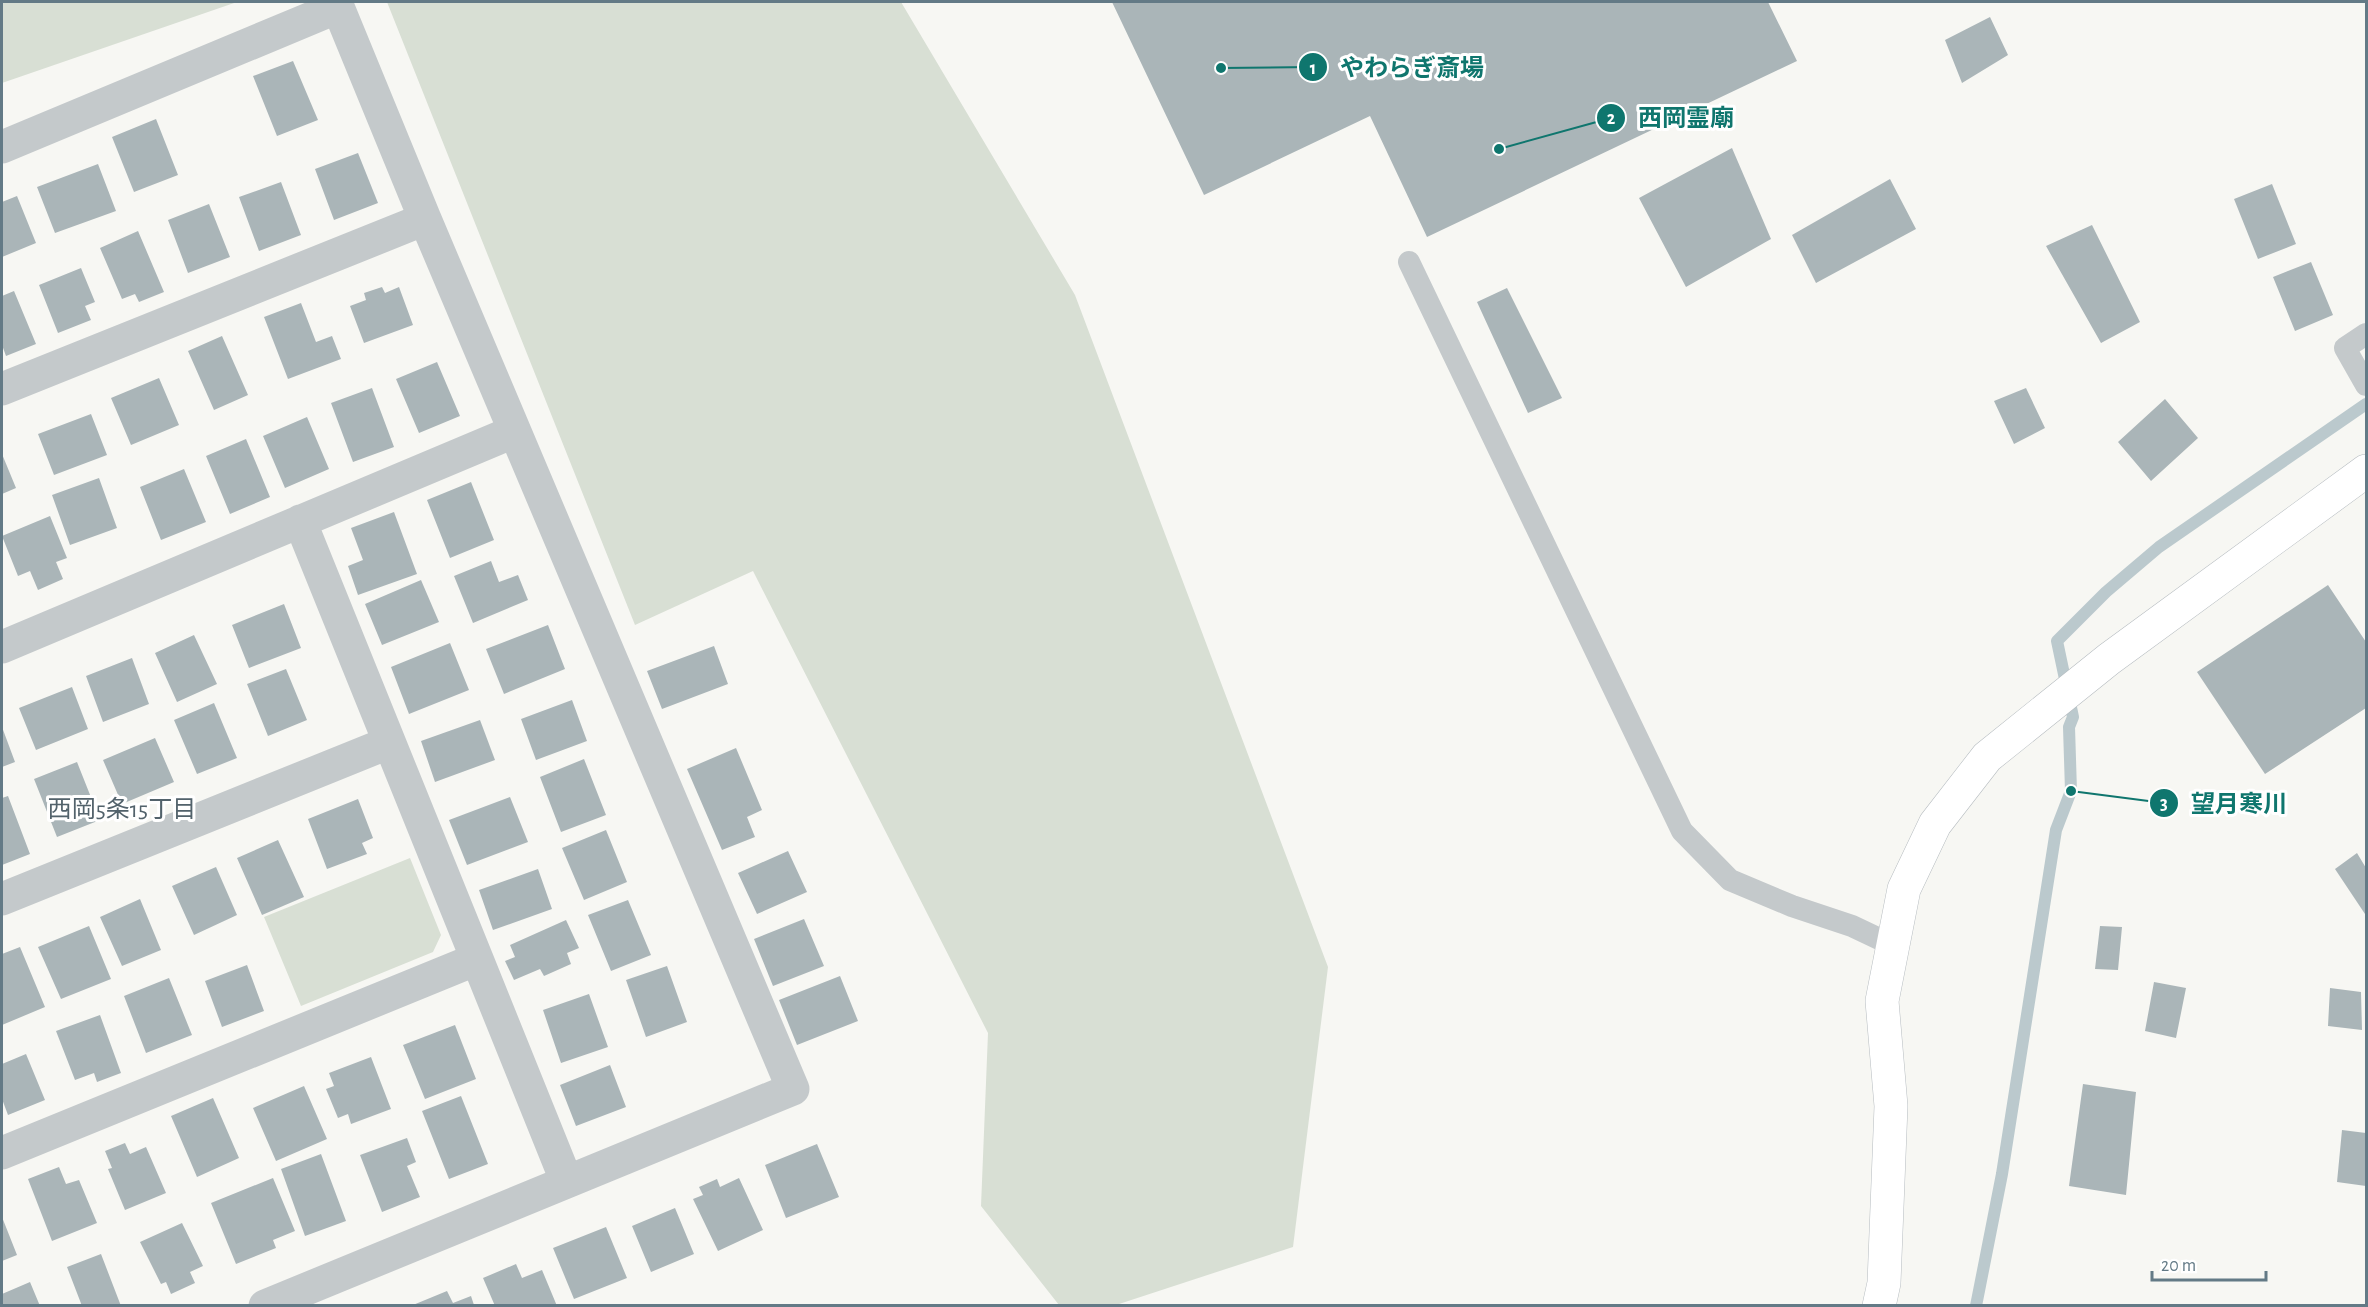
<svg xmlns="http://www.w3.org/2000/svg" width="2368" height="1307" viewBox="0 0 2368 1307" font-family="'Alegreya Sans','Noto Sans JP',sans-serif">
	<rect width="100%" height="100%" fill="#f7f7f3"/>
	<path fill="#d8dfd4" d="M2 2H237L2 83Z
		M387 2H901L1075 295 1328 967 1293 1247 1116 1305H1059L981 1206 988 1033 753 571 635 625Z
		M410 858 441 935 433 952 301 1006 264 917Z"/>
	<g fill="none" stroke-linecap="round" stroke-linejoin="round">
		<path stroke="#bbc9cd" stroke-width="12" d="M1976 1306 2002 1174 2056 830 2071 791 2069 727 2073 717 2057 641 2106 592 2159 547 2366 404"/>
	</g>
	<path fill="#aab5b8" d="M1112 2H1768L1797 61 1427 237 1370 116 1204 195Z
		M1990 17 2008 55 1962 83 1945 40Z
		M293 61 318 120 277 136 253 76Z
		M156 119 178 175 134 192 112 137Z
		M1732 148 1771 239 1686 287 1639 198Z
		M358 153 378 203 334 220 315 169Z
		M98 164 116 211 55 233 37 187Z
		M1890 179 1916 229 1816 283 1792 235Z
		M281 182 301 235 259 251 239 197Z
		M2272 184 2296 244 2258 259 2234 199Z
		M17 196 36 243 2 257V202Z
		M209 204 230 257 188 273 168 220Z
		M2092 225 2140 322 2101 343 2046 246Z
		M138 231 164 292 139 302 135 294 122 299 100 248Z
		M2311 262 2333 315 2295 331 2273 277Z
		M81 268 95 302 85 306 91 320 58 333 39 285Z
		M382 287 385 293 399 287 413 325 364 343 350 306 366 300 364 293Z
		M1507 288 1562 398 1528 413 1477 302Z
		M14 291 36 344 6 356 2 345V296Z
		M301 303 316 342 332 336 341 359 288 379 264 317Z
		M222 336 248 395 214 410 188 351Z
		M437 362 460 416 419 433 396 379Z
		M159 378 179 425 131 445 111 398Z
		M372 388 394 447 353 462 331 403Z
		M2026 388 2045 428 2014 444 1994 401Z
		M2165 399 2198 438 2151 481 2118 442Z
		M91 414 107 455 54 475 38 434Z
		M307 417 329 469 285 488 263 436Z
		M246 439 270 497 230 514 206 456Z
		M2 454 16 488 2 494Z
		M184 469 206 522 161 540 140 487Z
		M99 478 117 528 70 545 52 495Z
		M471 482 494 540 450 558 427 500Z
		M394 512 417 574 358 595 348 566 363 560 351 528Z
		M50 516 67 558 56 562 63 579 38 590 30 571 18 576 2 536Z
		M491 561 499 582 518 575 528 600 473 623 454 576Z
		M421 580 439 622 382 645 365 604Z
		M2328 585 2366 642V708L2265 774 2197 672Z
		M284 604 301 648 249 668 232 625Z
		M548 625 565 669 504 694 486 649Z
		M194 635 217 684 177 702 155 653Z
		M450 643 469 690 409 714 391 667Z
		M714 646 728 684 662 709 647 671Z
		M132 658 149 704 103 722 86 676Z
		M286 669 307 720 268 736 247 684Z
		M72 687 88 729 36 750 19 708Z
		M572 700 587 741 536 760 521 719Z
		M214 703 237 758 197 774 174 720Z
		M480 720 495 760 435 782 421 741Z
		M2 727 15 762 2 767Z
		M155 738 174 782 122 804 103 760Z
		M736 748 762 810 747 817 755 837 722 850 687 769Z
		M584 759 606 815 561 832 540 777Z
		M77 762 100 820 57 837 34 779Z
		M8 796 30 854 2 865V798Z
		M510 797 528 842 467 865 449 820Z
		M358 799 373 838 362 843 367 854 327 869 308 819Z
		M606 830 627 882 584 900 562 848Z
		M278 840 304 897 262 915 237 858Z
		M788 851 807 892 757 914 738 873Z
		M2357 853 2366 868 2365 914 2335 869Z
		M216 867 237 915 194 935 172 886Z
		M538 869 552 909 493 930 479 890Z
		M140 899 161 950 122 966 100 917Z
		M628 900 651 955 611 971 588 915Z
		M804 919 824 966 773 986 754 939Z
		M566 920 579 948 567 953 571 964 544 976 540 969 514 980 505 961 515 957 510 945Z
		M89 926 111 979 61 999 38 947Z
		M2100 926 2122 927 2118 970 2095 969Z
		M20 947 45 1007 2 1025V954Z
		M247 965 264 1011 222 1027 205 981Z
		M667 966 687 1022 646 1037 626 980Z
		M840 976 858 1021 797 1045 779 1000Z
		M169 978 192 1035 146 1053 124 996Z
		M2154 982 2186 988 2176 1038 2145 1031Z
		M2330 988 2361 992 2362 1030 2328 1026Z
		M589 994 608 1047 561 1063 543 1010Z
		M100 1015 121 1073 97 1082 94 1073 75 1080 56 1031Z
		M455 1025 476 1079 425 1099 403 1045Z
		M26 1054 45 1100 8 1115 2 1099V1064Z
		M371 1057 391 1109 351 1124 348 1114 338 1118 326 1089 334 1086 329 1073Z
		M610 1065 626 1107 576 1126 560 1085Z
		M2083 1084 2136 1092 2126 1195 2069 1186Z
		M304 1086 327 1139 276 1161 253 1108Z
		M461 1096 488 1164 449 1179 422 1111Z
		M213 1098 239 1158 197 1177 171 1116Z
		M2342 1130 2366 1133V1186L2337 1182Z
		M407 1138 416 1162 407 1166 420 1197 382 1212 360 1155Z
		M125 1143 130 1154 146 1147 166 1193 125 1210 108 1169 112 1168 105 1151Z
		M817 1144 839 1197 786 1218 765 1165Z
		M321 1154 346 1221 305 1236 281 1169Z
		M59 1167 66 1184 79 1180 97 1223 52 1241 28 1179Z
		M273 1178 295 1231 273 1240 276 1248 236 1264 211 1203Z
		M739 1178 763 1230 718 1251 693 1199 703 1195 699 1187 717 1179 720 1187Z
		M675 1208 694 1254 651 1272 632 1226Z
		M2 1217 17 1255 2 1261Z
		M182 1223 203 1266 190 1272 195 1283 171 1294 166 1282 161 1284 140 1242Z
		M606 1227 627 1278 574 1299 553 1248Z
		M101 1254 121 1306H82L67 1267Z
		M516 1264 522 1278 542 1270 557 1306H495L483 1278Z
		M30 1282 40 1306H2V1294Z
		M447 1291 453 1303 471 1296 474 1305H413Z"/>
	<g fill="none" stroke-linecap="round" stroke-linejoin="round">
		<g stroke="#b6bcc0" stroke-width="34">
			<path id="secondary" d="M1879 1306 1884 1283 1891 1106 1882 1001 1904 889 1935 824 1987 757 2109 659 2366 471"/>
		</g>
		<path stroke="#c4c9cb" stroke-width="22" d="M1409 262 1682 831 1730 880 1792 906 1852 926 1892 945
			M2366 334 2345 348 2366 385"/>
		<path stroke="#c4c9cb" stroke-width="33" d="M2 147 338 7 425 219
			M2 389 425 219 793 1089 265 1306
			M300 521 477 959
			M2 647 513 432
			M2 899 388 743
			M2 1153 477 959 566 1180"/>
		<use href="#secondary" stroke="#fff" stroke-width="33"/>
	</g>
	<g text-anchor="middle" stroke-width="6" stroke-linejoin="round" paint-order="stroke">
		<g font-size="24" fill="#52626b" stroke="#fff">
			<text x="122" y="817">西岡5条15丁目</text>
		</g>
	</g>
	<path fill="none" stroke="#0f766e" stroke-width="2" d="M1221 68L1313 67M1499 149L1611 118M2071 791L2164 803"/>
	<g fill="#0f766e" stroke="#fff" stroke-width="2">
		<circle cx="1221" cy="68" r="6"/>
		<circle cx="1499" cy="149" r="6"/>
		<circle cx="2071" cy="791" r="6"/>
		<circle cx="1313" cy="67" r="15"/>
		<circle cx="1611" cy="118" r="15"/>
		<circle cx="2164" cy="803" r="15"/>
	</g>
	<g font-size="18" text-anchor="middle" font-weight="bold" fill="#fff">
		<text x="1313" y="74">1</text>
		<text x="1611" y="124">2</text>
		<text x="2164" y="809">3</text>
	</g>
	<g font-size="24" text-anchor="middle" font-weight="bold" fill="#0f766e" stroke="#fff" stroke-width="6" stroke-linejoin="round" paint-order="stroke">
		<text x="1412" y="76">やわらぎ斎場</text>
		<text x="1686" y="126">西岡霊廟</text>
		<text x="2239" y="812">望月寒川</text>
	</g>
	<rect width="2368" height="1307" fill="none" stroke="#637a86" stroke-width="6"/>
	<path d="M2152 1271v9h114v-9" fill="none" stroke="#637a86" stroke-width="3"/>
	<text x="2161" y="1271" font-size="18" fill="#637a86" stroke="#ffffff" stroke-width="4.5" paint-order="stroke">20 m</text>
</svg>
